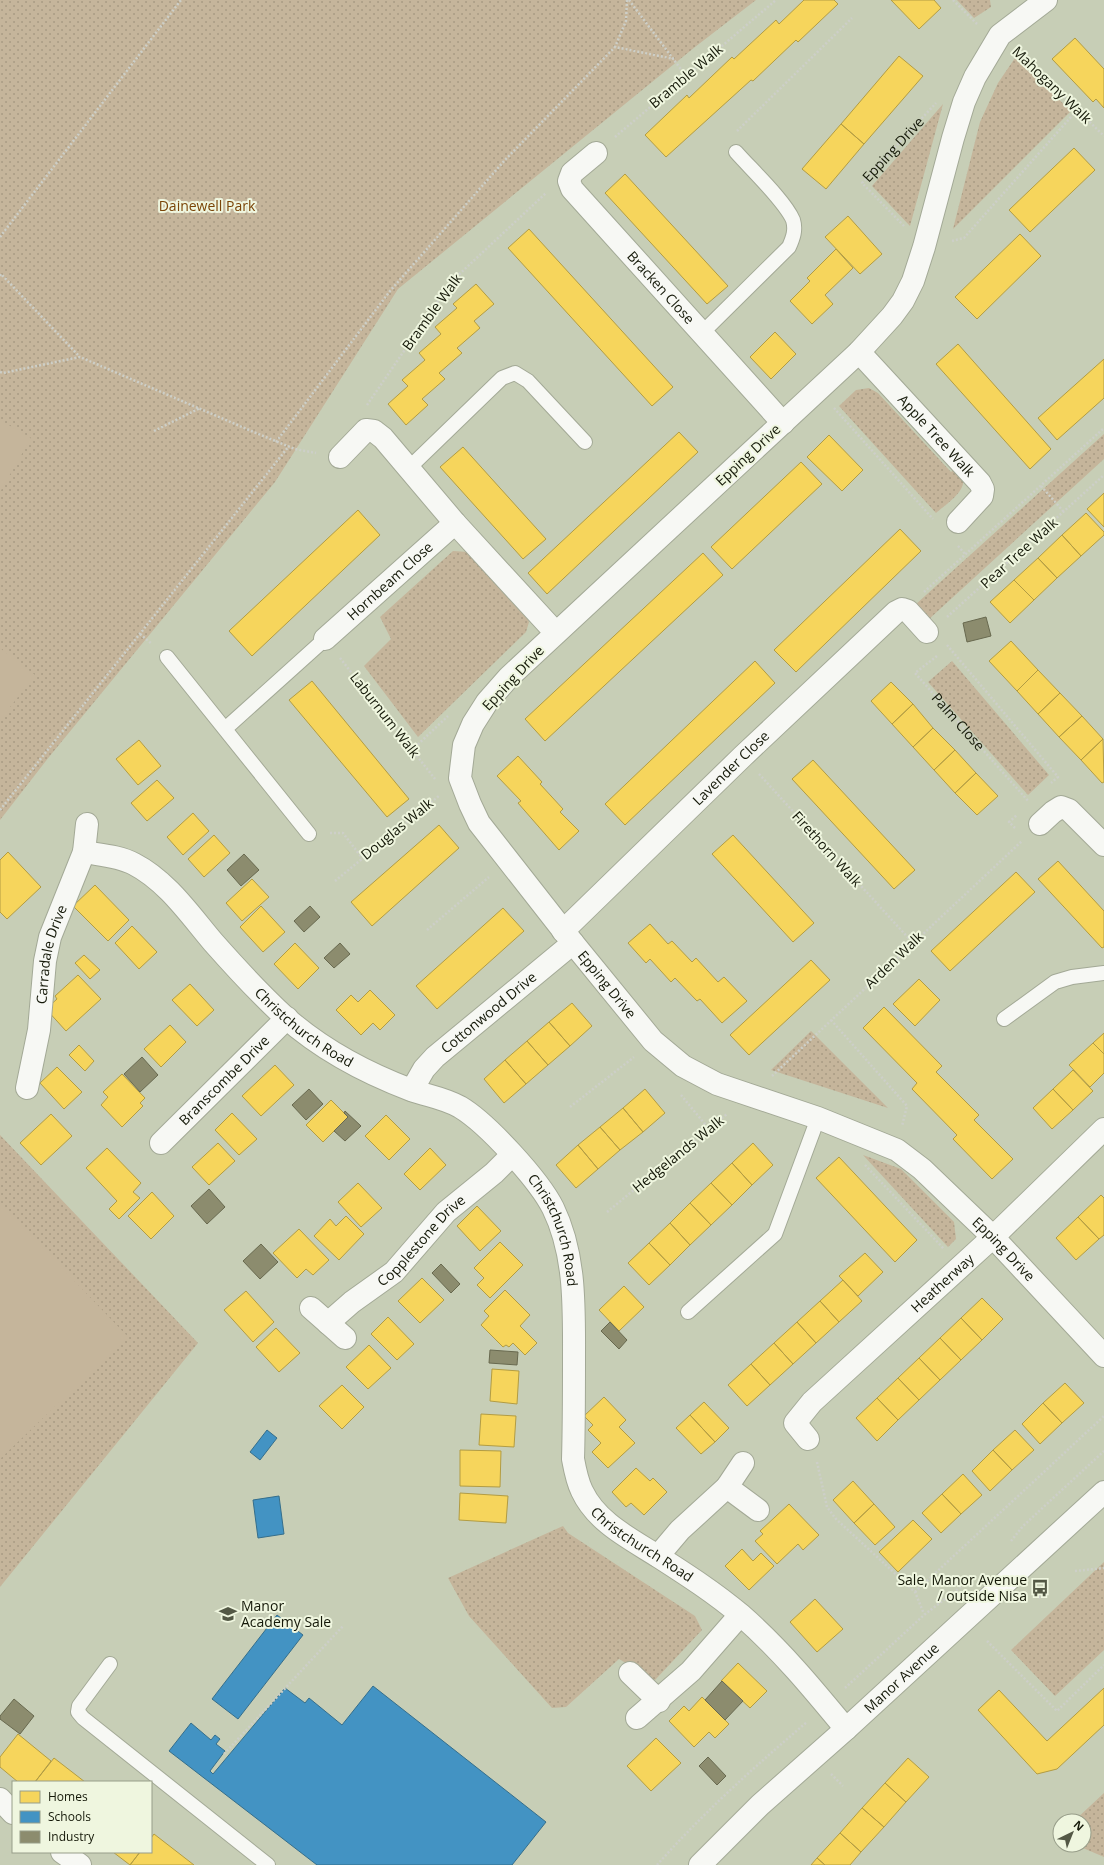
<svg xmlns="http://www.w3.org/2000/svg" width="1104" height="1865" viewBox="0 0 1104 1865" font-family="'Open Sans',sans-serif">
	<defs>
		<pattern id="green-dots" width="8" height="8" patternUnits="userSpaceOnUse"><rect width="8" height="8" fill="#c5b59b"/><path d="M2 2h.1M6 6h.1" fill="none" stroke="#a89b84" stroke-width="1.8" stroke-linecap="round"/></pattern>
	</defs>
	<rect width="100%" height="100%" fill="#c7ceb6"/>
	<path fill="url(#green-dots)" d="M0 0H756L695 47 398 289 275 482 49 757 0 820Z
		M957 0H990L991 7 974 18Z
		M1015 58 1071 111 953 229 980 122 998 83Z
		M943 104 910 226 872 186Z
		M869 388 878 393 951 472 956 468C958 470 961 473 962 476 969 490 945 505 936 513L839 406 856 390Z
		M1104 434V459L928 620 915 605Z
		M453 551 468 552 524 612 529 622 526 632 418 737 364 666 391 639 380 617Z
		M952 661 1049 775 1028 795 928 682Z
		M811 1031 888 1108 771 1070Z
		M0 1135 198 1343 0 1587Z
		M863 1155 901 1169 954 1222 956 1239 948 1247Z
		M563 1526 568 1533 695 1616 702 1630 655 1680 619 1659 566 1707 552 1708 469 1616 448 1578Z
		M1104 1562V1650L1055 1696 1011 1650Z
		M1104 1793V1857L1076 1845H1084V1821H1074Z"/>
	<path fill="#c5b59b" d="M0 420 31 438 0 492Z
		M0 648 35 675 0 720Z
		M0 1203 128 1337 0 1459Z"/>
	<path fill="#f6d55c" stroke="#b29c43" d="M804 0H834L838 4 798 42 796 40 753 81 751 80 666 157 645 135 687 95 689 98 732 57 734 59 776 20 779 24Z
		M891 0H934L941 8 919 29Z
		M1075 38 1104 69V108L1096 99 1093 102 1052 59Z
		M899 56 923 76 864 144 841 124Z
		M841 124 864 144 826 189 802 169Z
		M1074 148 1095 170 1030 232 1009 210Z
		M625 174 728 286 707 304 605 193Z
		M848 216 882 254 860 274 825 237Z
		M529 229 673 387 652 406 508 248Z
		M1020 234 1041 256 977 319 955 297Z
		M836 249 853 268 825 295 833 304 812 324 790 301 810 281 807 278Z
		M476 284 494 304 474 321 480 328 457 348 462 353 439 373 445 379 422 399 428 405 406 425 388 404 408 386 402 380 425 360 419 353 441 334 435 327 457 308 453 304Z
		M775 332 796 354 771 379 750 357Z
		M958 344 1051 449 1030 469 936 364Z
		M1104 359V398L1057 440 1038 418Z
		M679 432 698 452 547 594 528 573Z
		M829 435 863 470 842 491 807 457Z
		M463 447 546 539 523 559 440 467Z
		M801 462 822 484 732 569 711 547Z
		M1104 493V527L1087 509Z
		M358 510 380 535 252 656 229 631Z
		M1086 513 1104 532V535L1081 556 1062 535Z
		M900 529 921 551 796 672 774 650Z
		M1062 535 1081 556 1057 578 1038 558Z
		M703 553 723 575 545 741 525 719Z
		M1038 558 1057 578 1034 600 1014 580Z
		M1014 580 1034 600 1010 623 990 602Z
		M1011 641 1038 670 1017 691 989 661Z
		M755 661 775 683 625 825 605 804Z
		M1038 670 1060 693 1038 714 1017 691Z
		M312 681 409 799 387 817 289 700Z
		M891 682 913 704 892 724 871 701Z
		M1060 693 1082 716 1059 737 1038 714Z
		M913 704 933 728 913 747 892 724Z
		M1082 716 1103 739 1081 760 1059 737Z
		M933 728 955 750 934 770 913 747Z
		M1103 739 1104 782 1102 783 1081 760Z
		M139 740 161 766 138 785 116 759Z
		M955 750 976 773 955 793 934 770Z
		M518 756 542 782 540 784 563 809 560 812 579 831 559 850 518 803 521 801 497 776Z
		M813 760 915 870 894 889 792 779Z
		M976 773 998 796 977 815 955 793Z
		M157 780 174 798 147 821 131 803Z
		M193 813 209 831 183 855 167 837Z
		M439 825 459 848 372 926 351 902Z
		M214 835 230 853 204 877 188 859Z
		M733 835 814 923 793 942 712 854Z
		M8 852 41 887 7 919 0 912V860Z
		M1058 861 1104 911V947L1102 948 1038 879Z
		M1016 872 1035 892 950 971 931 951Z
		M252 879 269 897 242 921 226 903Z
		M95 885 129 920 108 941 73 906Z
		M261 906 285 932 263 952 240 927Z
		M503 908 524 931 437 1009 416 986Z
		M650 924 668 944 672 941 692 962 696 958 718 982 724 977 747 1001 722 1023 700 999 697 1001 675 978 671 982 650 959 646 963 628 943Z
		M132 926 157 952 139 969 115 943Z
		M295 943 319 968 298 989 274 964Z
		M84 955 100 970 90 979 75 963Z
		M811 960 830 980 749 1055 730 1035Z
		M78 975 101 999 66 1031 46 1009 57 999 55 996Z
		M919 979 940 1000 915 1026 893 1004Z
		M190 984 214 1010 197 1026 172 1000Z
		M370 990 395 1015 380 1030 373 1023 361 1035 336 1010 351 995 358 1002Z
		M572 1003 592 1026 570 1046 549 1022Z
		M884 1007 942 1066 936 1072 979 1115 974 1120 1013 1159 992 1179 953 1139 957 1135 912 1089 917 1083 863 1028Z
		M549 1022 570 1046 548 1065 527 1041Z
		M170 1025 186 1042 161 1067 144 1049Z
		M1104 1033V1054L1093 1043Z
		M527 1041 548 1065 526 1084 505 1060Z
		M1093 1043 1104 1054V1073L1090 1087 1069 1065Z
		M79 1045 94 1061 85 1071 69 1055Z
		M505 1060 526 1084 504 1103 484 1079Z
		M275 1065 294 1085 261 1116 242 1096Z
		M57 1067 82 1092 64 1109 40 1083Z
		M1073 1070 1093 1091 1073 1110 1053 1089Z
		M122 1074 145 1098 140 1103 143 1106 122 1127 101 1105 108 1097 103 1092Z
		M645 1089 665 1113 643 1132 623 1108Z
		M1053 1089 1073 1110 1052 1129 1033 1108Z
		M331 1100 348 1117 323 1142 306 1125Z
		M623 1108 643 1132 620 1150 600 1127Z
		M232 1113 257 1139 239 1155 215 1130Z
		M51 1114 72 1136 41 1165 20 1143Z
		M386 1115 410 1139 389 1160 365 1136Z
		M600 1127 620 1150 598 1169 578 1145Z
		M218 1143 235 1161 209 1185 192 1167Z
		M753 1143 773 1165 752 1185 732 1163Z
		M578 1145 598 1169 576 1188 556 1165Z
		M107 1148 141 1183 133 1192 140 1198 119 1219 109 1209 117 1201 86 1168Z
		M430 1148 446 1165 420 1190 404 1174Z
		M839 1157 917 1240 895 1262 816 1178Z
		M732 1163 752 1185 732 1205 711 1183Z
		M358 1183 382 1208 361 1227 338 1202Z
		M711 1183 732 1205 711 1225 690 1203Z
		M152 1192 174 1216 151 1239 128 1216Z
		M1101 1195 1104 1198V1235L1099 1239 1078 1217Z
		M690 1203 711 1225 690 1245 670 1223Z
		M477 1206 501 1231 480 1251 457 1226Z
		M346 1216 364 1234 339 1260 314 1236 330 1219 336 1226Z
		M1078 1217 1099 1239 1076 1260 1056 1238Z
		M670 1223 690 1245 670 1265 649 1243Z
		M299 1229 329 1260 313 1275 306 1269 297 1278 273 1253Z
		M500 1242 523 1265 490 1298 477 1285 484 1278 474 1268Z
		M649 1243 670 1265 649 1285 628 1263Z
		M865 1253 883 1272 858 1296 839 1276Z
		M422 1278 444 1300 420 1323 398 1301Z
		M843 1280 862 1301 839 1322 820 1301Z
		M624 1286 644 1307 619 1331 599 1310Z
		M505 1290 530 1315 520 1326 537 1343 525 1355 513 1343 509 1347 506 1345 503 1347 481 1325 489 1316 484 1311Z
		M246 1291 274 1322 253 1342 224 1310Z
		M982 1298 1003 1319 982 1340 961 1318Z
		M820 1301 839 1322 816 1343 797 1322Z
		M388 1317 414 1344 397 1360 371 1334Z
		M961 1318 982 1340 961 1360 940 1338Z
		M797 1322 816 1343 793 1364 774 1343Z
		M276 1328 300 1353 279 1372 256 1347Z
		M940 1338 961 1360 940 1380 919 1358Z
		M774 1343 793 1364 770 1385 751 1364Z
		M369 1345 391 1368 368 1389 346 1367Z
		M919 1358 940 1380 919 1400 898 1378Z
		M751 1364 770 1385 747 1406 728 1385Z
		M492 1369 519 1371 517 1404 490 1401Z
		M898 1378 919 1400 898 1420 877 1398Z
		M1065 1383 1084 1403 1062 1423 1043 1403Z
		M342 1385 364 1407 342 1429 319 1406Z
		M604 1397 626 1420 619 1427 635 1443 608 1468 592 1452 601 1443 588 1430 593 1425 584 1416Z
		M877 1398 898 1420 877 1441 856 1418Z
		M704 1402 729 1428 715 1442 690 1415Z
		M1043 1403 1062 1423 1040 1444 1022 1424Z
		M481 1414 516 1416 514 1447 479 1445Z
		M690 1415 715 1442 701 1454 676 1428Z
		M1015 1430 1034 1450 1012 1470 993 1450Z
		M460 1450 501 1451 500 1487 460 1486Z
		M993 1450 1012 1470 990 1491 972 1471Z
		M636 1468 650 1481 653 1478 667 1492 644 1515 631 1503 626 1507 612 1492Z
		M963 1474 982 1495 961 1514 942 1494Z
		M853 1481 874 1504 854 1523 833 1500Z
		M460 1493 508 1496 506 1523 459 1520Z
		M942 1494 961 1514 941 1533 922 1513Z
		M789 1504 819 1535 803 1550 798 1544 777 1564 755 1541 763 1534 760 1531Z
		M874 1504 895 1527 875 1545 854 1523Z
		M913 1520 932 1539 898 1572 879 1552Z
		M742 1549 753 1561 761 1553 774 1566 749 1590 725 1566Z
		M815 1599 843 1629 817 1652 790 1622Z
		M738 1663 767 1691 750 1708 721 1681Z
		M1104 1688V1725L1057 1769 1037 1774 978 1710 999 1690 1047 1741Z
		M702 1697 729 1724 715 1738 709 1732 694 1747 669 1721 684 1706 689 1711Z
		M18 1734 51 1761 35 1782H18L0 1767V1757Z
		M656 1738 681 1763 651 1791 627 1766Z
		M54 1758 85 1782H35Z
		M908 1758 929 1777 906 1802 885 1783Z
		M885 1783 906 1802 884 1827 862 1808Z
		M862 1808 884 1827 861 1852 840 1833Z
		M840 1833 861 1852 850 1865H825L817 1858Z
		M154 1834 194 1865H130L140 1852H151V1838Z
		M113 1852H140L130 1865Z
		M817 1858 825 1865H811Z"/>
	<path fill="#4393c3" stroke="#356e8b" d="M267 1430 277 1438 260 1460 250 1452Z
		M279 1496 284 1534 258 1538 253 1500Z
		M277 1615 303 1635 238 1719 212 1699Z
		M373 1686 546 1822 512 1865H317L169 1751 191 1723 211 1740 215 1735 220 1739 216 1744 225 1751 210 1771 213 1774 285 1688 305 1703 309 1698 342 1725Z"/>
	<path fill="#8c8c6e" stroke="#68694f" d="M986 617 991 636 967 642 963 623Z
		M244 854 259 870 241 886 227 870Z
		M310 906 320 917 304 932 294 921Z
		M340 943 350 954 334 968 324 958Z
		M142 1057 158 1075 140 1092 124 1074Z
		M309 1089 323 1104 306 1120 292 1105Z
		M345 1111 361 1126 345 1141 334 1131 348 1117 344 1113Z
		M209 1189 225 1207 207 1224 191 1206Z
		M261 1244 278 1262 260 1279 243 1261Z
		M441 1264 460 1284 451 1293 432 1273Z
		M610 1322 627 1340 619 1349 601 1331Z
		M490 1350 518 1352 517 1365 489 1363Z
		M722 1681 743 1701 725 1720 705 1700Z
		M14 1699 34 1716 20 1734 0 1719V1716Z
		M708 1757 726 1776 717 1785 699 1766Z"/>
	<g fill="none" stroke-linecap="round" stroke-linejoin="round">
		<g stroke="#a3a996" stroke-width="16">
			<path id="lane" d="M702 333 789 247C793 238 796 230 793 220 785 201 750 168 736 152
				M409 468 502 378 515 373 528 381 585 442
				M167 657 309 834
				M225 729 325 639
				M1004 1019 1055 982 1072 977 1104 973
				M688 1312 775 1234 818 1118
				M110 1664 79 1706 78 1712 83 1718 268 1865"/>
		</g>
		<g stroke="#a3a996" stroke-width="24">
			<g id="street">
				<path id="s3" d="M1046 0 1000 35 975 77 964 102 953 138 924 247 913 281 903 301 892 316 859 352 509 677 487 702 473 724 464 745 460 778 470 804 479 823 573 943 653 1041 683 1066 717 1084 818 1118 897 1150 922 1169 993 1237 1104 1356"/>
				<path id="s4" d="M596 153 572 173 569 181 572 189 783 423"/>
				<path id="s5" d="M859 352 980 483 983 489 982 496 958 522"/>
				<path d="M340 457 366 430 374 431 383 438 455 523 556 633"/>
				<path id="s6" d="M325 639 455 523"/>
				<path d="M1040 824 1053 812 1061 807 1069 810 1104 845"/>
				<path id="s7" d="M84 852C101 855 119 856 134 864 167 881 190 915 213 942 236 968 260 994 285 1017 321 1049 366 1073 411 1090 428 1096 444 1098 460 1107 487 1123 539 1180 553 1208 576 1255 574 1309 574 1360 574 1393 574 1426 573 1459 575 1470 577 1481 582 1491 597 1523 631 1539 659 1557 687 1575 715 1593 741 1615 780 1649 813 1689 846 1729"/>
				<path id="s8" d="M563 931 743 756 896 612 902 609 908 611 927 632"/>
				<path id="s9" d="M27 1088 39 1030 45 961 50 937 84 852 87 824"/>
				<path id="s10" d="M412 1090 424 1069 435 1057 573 943"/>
				<path id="s11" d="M161 1143 287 1018"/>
				<path d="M311 1308 345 1338"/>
				<path id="s12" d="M328 1323 352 1302 394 1272 446 1212 494 1173 512 1155"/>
				<path id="s13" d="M808 1439 795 1423 812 1402 993 1237 1104 1129"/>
				<path d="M727 1487 758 1510"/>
				<path d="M658 1556 680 1530 727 1487 743 1463"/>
				<path d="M630 1673 659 1701"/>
				<path d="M637 1718 691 1671 740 1615"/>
				<path d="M0 1799 13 1813"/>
				<path d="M62 1852 80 1865"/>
			</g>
		</g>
		<g stroke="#a3a996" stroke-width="24">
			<g id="secondary">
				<path id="s14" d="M700 1865 760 1805 846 1729 1104 1492"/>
			</g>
		</g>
		<g stroke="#cdcfc8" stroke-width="2.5" stroke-dasharray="2 2" stroke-linecap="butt">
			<path d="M627 0 626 21 615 47 674 59"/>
			<path d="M629 0 686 76"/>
			<path d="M953 0 977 24"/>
			<path d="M1018 52 1104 136"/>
			<path d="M737 131 852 18"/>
			<path d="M615 137 776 0"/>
			<path id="s1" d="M904 226 862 183 936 103"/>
			<path d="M0 237 181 0"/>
			<path d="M952 241 964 238 1078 109"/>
			<path d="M0 276 1 274 79 356"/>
			<path d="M0 372 3 373 80 357 256 433 295 449 316 453"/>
			<path d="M367 405 452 281 546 193"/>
			<path d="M834 408 933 519"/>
			<path d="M154 431 200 408"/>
			<path d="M276 442 390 291 505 160 615 47"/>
			<path d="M1041 486 1064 512"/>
			<path d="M958 546 966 555"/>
			<path d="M924 592 1104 428"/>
			<path d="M947 617 1104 475"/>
			<path d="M140 634 152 644"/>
			<path d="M947 645 1058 777 1051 783"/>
			<path id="s2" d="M937 656 915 673 1029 802"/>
			<path d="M340 658 435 779"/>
			<path d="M412 750 448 716"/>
			<path d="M759 774 912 942"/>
			<path d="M0 810 289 446"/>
			<path d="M1015 828 1009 822 1017 815"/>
			<path d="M330 833H343L362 858"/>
			<path d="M335 881 440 795"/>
			<path d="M427 930 489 877"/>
			<path d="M831 1020 907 1106 902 1126"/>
			<path d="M772 1076 1022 841"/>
			<path d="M681 1095 709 1129"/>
			<path d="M570 1107 634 1057"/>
			<path d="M865 1165 944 1249"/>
			<path d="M607 1212 727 1114"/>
			<path d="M817 1462 827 1507 836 1519 915 1592 924 1614"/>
			<path d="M1011 1541 1023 1526 1104 1451"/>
			<path d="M1075 1571 1104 1568"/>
			<path d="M1033 1591 1041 1599"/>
			<path d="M915 1592 1104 1416"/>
			<path d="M987 1641 1057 1711 1104 1665"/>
			<path d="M845 1688 924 1615 962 1586"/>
			<path d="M224 1754 343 1626"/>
			<path d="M831 1774 843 1786"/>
			<path d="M657 1865C703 1813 754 1767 807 1722"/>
		</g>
		<use href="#lane" stroke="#f7f8f4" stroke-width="14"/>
		<use href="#street" stroke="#f7f8f4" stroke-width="22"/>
		<use href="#secondary" stroke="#f7f8f4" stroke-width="22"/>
	</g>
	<defs>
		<g id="bus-bare" transform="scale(1.38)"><path d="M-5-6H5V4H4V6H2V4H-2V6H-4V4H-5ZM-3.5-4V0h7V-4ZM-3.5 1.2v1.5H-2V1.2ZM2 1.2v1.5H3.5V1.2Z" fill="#535845" stroke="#eff6df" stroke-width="2.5" paint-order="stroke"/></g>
		<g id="school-bare" transform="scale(1.38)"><path d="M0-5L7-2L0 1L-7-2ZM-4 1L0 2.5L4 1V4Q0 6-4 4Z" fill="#535845" stroke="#eff6df" stroke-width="2.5" paint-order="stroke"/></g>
	</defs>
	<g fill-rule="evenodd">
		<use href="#bus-bare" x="1040" y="1588"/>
		<use href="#school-bare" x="228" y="1614"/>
	</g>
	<g text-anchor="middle" stroke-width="4" stroke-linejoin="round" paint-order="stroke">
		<g font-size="14" fill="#141808" stroke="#eff6df">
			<text transform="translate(686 76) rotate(-40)" y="5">Bramble Walk</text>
			<text transform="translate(1052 85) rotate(44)" y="5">Mahogany Walk</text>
			<text dy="5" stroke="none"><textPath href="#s1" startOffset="106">Epping Drive</textPath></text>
			<text dy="5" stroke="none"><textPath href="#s4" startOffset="181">Bracken Close</textPath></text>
			<text transform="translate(432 312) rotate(-54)" y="5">Bramble Walk</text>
			<text dy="5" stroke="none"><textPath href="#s5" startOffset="114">Apple Tree Walk</textPath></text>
			<text transform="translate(748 455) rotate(-43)" y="5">Epping Drive</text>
			<text transform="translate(1019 553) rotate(-42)" y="5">Pear Tree Walk</text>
			<text dy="5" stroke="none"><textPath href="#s6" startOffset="87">Hornbeam Close</textPath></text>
			<text transform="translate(513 678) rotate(-47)" y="5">Epping Drive</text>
			<text transform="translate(385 715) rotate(52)" y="5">Laburnum Walk</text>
			<text dy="5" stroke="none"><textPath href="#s2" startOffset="93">Palm Close</textPath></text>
			<text dy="5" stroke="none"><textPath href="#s8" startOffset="234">Lavender Close</textPath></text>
			<text transform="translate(397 829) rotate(-39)" y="5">Douglas Walk</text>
			<text transform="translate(827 849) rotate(48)" y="5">Firethorn Walk</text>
			<text dy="5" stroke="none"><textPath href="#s9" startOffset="136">Carradale Drive</textPath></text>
			<text transform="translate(894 960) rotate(-44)" y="5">Arden Walk</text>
			<text dy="5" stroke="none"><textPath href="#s3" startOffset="1258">Epping Drive</textPath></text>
			<text dy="5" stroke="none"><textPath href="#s10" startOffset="110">Cottonwood Drive</textPath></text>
			<text dy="5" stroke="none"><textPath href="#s7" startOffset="289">Christchurch Road</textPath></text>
			<text dy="5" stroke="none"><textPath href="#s11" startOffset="89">Branscombe Drive</textPath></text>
			<text transform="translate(678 1154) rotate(-39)" y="5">Hedgelands Walk</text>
			<text dy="5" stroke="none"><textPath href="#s7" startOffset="625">Christchurch Road</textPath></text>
			<text dy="5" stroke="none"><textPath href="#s12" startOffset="125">Copplestone Drive</textPath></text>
			<text dy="5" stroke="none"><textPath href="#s3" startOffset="1746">Epping Drive</textPath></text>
			<text dy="5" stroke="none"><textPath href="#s13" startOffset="224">Heatherway</textPath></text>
			<text dy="5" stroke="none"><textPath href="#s7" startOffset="973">Christchurch Road</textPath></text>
			<text dy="5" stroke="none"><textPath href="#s14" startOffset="275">Manor Avenue</textPath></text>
		</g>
		<g font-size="14" fill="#7a4407" stroke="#eff6df">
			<text x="207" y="211">Dainewell Park</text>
		</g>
		<g font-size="14" fill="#141808" stroke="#eff6df" text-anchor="end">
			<text x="1027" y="1585">Sale, Manor Avenue<tspan x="1027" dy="16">/ outside Nisa</tspan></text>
			<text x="241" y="1611" text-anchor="start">Manor<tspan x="241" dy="16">Academy Sale</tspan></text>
		</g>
	</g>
	<rect x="12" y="1781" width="140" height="72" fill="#eff6df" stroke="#979d89"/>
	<rect x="20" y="1791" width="20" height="12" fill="#f6d55c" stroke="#979d89"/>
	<text x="48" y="1801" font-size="12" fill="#141808">Homes</text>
	<rect x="20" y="1811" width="20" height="12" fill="#4393c3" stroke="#979d89"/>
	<text x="48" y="1821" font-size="12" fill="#141808">Schools</text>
	<rect x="20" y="1831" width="20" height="12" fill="#8c8c6e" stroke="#979d89"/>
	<text x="48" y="1841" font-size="12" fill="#141808">Industry</text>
	<g transform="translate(1072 1833) rotate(43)"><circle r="19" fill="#eff6df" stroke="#979d89"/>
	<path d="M0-3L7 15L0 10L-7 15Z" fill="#535845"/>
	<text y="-6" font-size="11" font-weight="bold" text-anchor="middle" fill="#141808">N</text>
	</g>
</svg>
